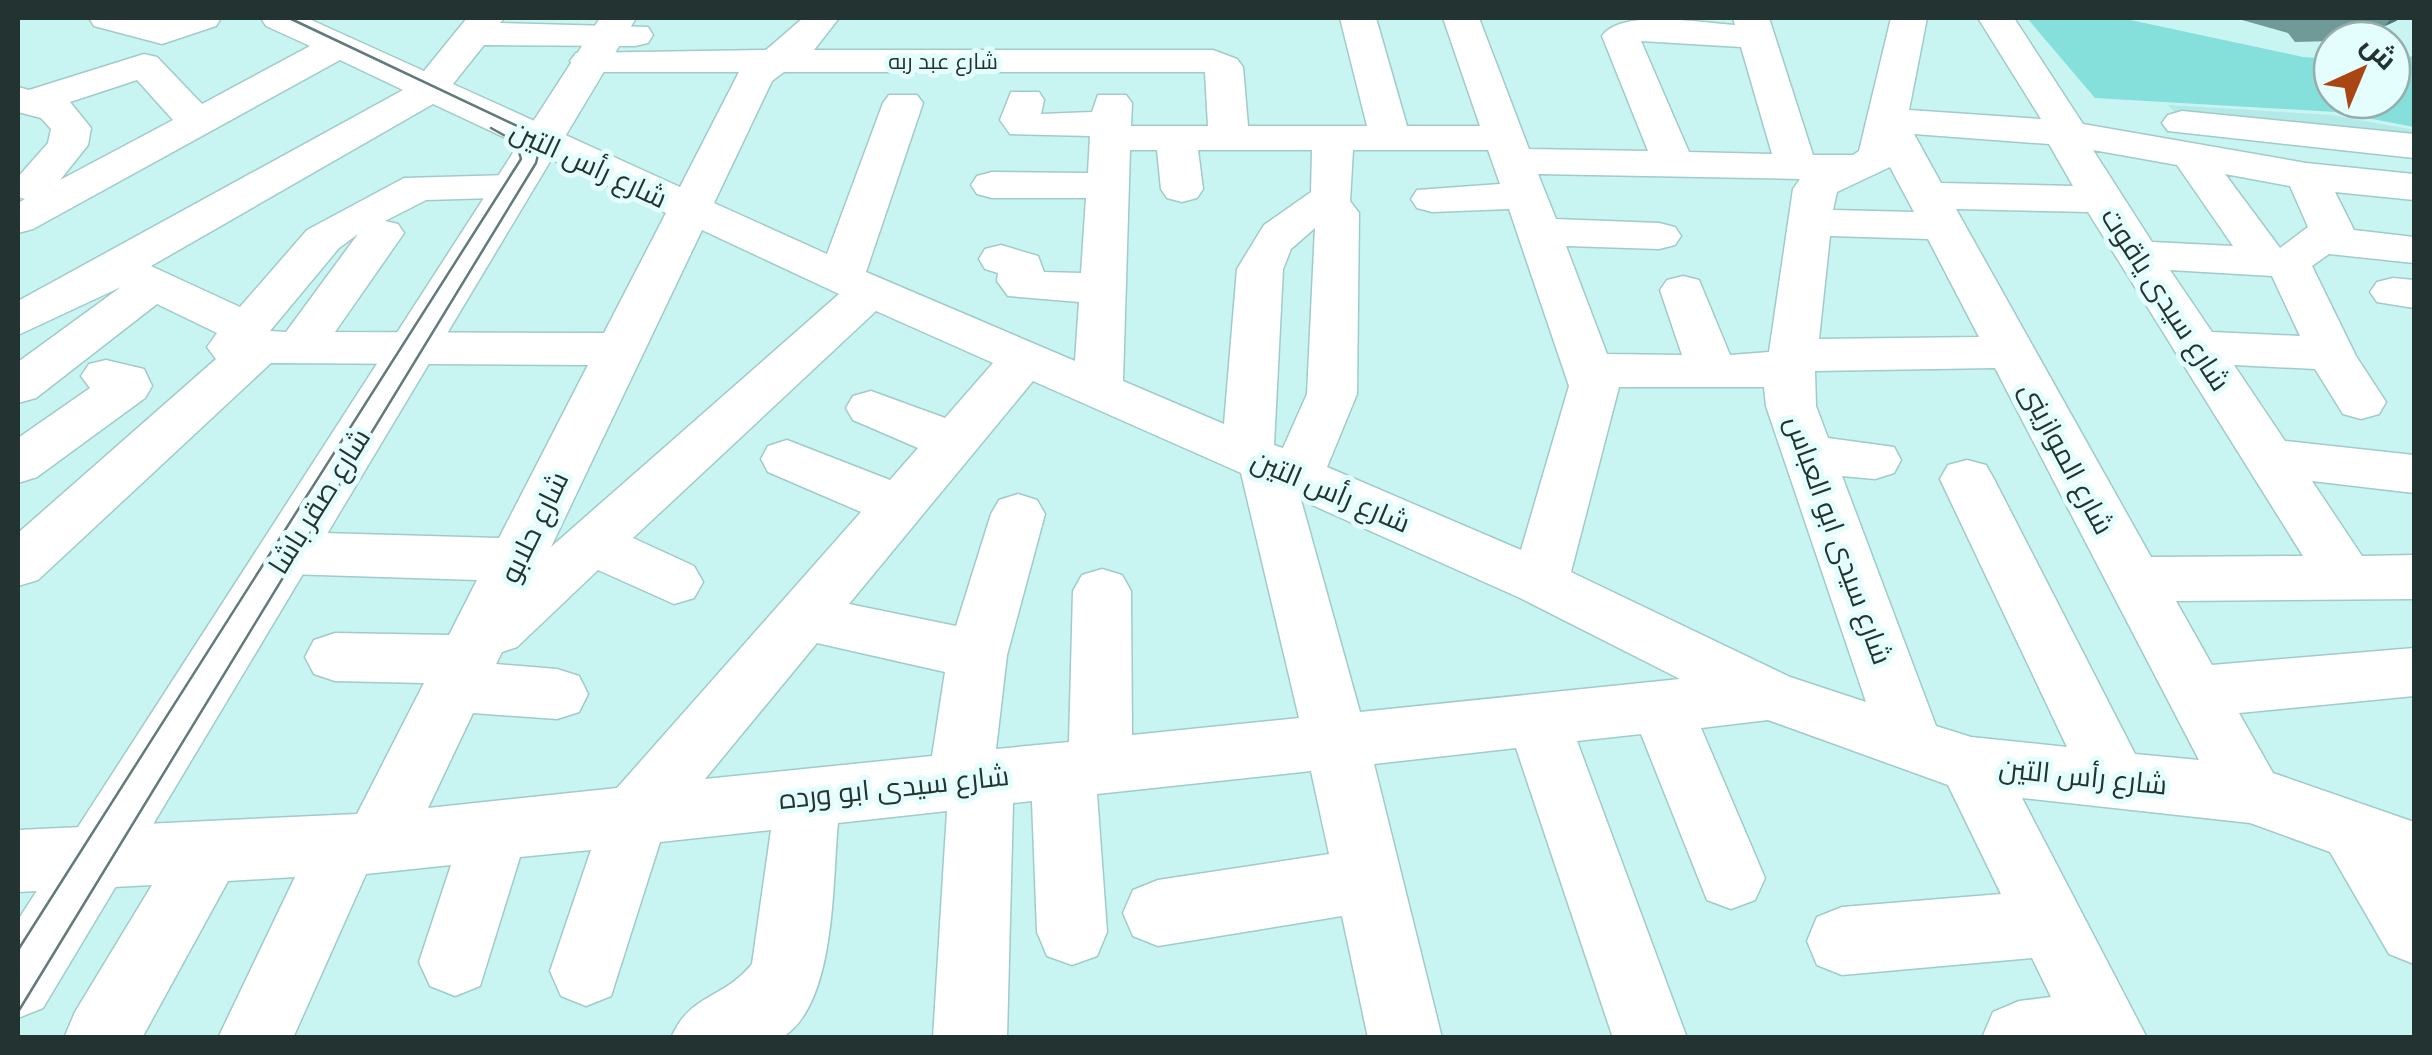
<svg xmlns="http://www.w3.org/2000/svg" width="2432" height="1055" viewBox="0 0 2432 1055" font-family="'Noto Sans',Cairo,sans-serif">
	<rect width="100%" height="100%" fill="#c8f4f2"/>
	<path fill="#b3e9e6" d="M2168 105 2331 115 2414 130V155L2189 128Z"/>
	<path fill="#85dfdb" d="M2027 18H2121L2303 57 2332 59V100H2392V60L2414 56V127L2336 112 2095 98Z"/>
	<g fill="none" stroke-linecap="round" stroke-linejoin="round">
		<g stroke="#a0cbc9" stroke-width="3">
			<path id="minor" d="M89 18H221L216 26 162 44 94 26Z
				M261 18H307L424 71 467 18H504L500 23 648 27 653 35 648 43 635 46 484 45 453 84 680 187 739 72H589L576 69 570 61 576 53 766 50 803 18H839L814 50H1213L1237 59 1243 67 1248 126H1367L1340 18H1376L1407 126H1480L1443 18H1479L1529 149 1648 151 1602 36C1621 8 1703 23 1735 25L1733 18H1769L1813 155H1853L1859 151 1891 18H1927L1909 110 2041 119 1978 18H2014L2083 124 2306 163 2414 174V200L2335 192 2354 230 2414 237V263L2329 254 2312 266 2356 356 2386 402 2379 414 2361 419 2343 414 2315 369 2234 365 2285 441 2414 455V493L2312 481 2362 556 2414 555V599L2176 601 2212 665 2414 648V696L2239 713 2273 773 2414 822V964L2389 954 2330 852 2250 823 2022 798 2147 1038H1982L1993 1012 2019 1001 2051 997 2032 958 1842 975 1817 965 1807 941 1817 917 1842 907 2001 894 1948 785 1768 720 1701 728 1765 878 1755 900 1731 909 1707 900 1641 734 1577 741 1687 1038H1613L1516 748 1374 764 1442 1038H1368L1342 916 1158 946 1133 936 1123 913 1133 890 1158 880 1329 854 1311 771 1097 794 1107 932 1097 956 1072 965 1047 956 1037 932 1032 801 1013 803 1007 1038H933L947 811 838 823C832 880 837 1006 781 1038H671C690 993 723 1000 752 964L771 830 660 842 611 996 586 1006 561 996 550 971 591 850 520 857 480 986 455 996 430 986 419 962 451 865 366 874 293 1038H218L295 877 228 881 142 1038H64L75 1012 152 885 18 892V830L357 814 424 683 335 681 314 674 305 657 314 640 335 633 449 635 477 580 287 574 267 568 259 553 267 538 287 532 499 538 588 365 271 363 38 580 18 586V533L216 359 207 347 217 333 157 304 36 398 18 403V362L121 287 18 335V301L403 90 340 60 33 229 18 233V203L25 199 18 197V177L48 143 51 129 41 118 18 112V87L29 90 144 54 157 57 202 104 310 46 266 26ZM1641 41 1741 47 1772 154 1689 152ZM784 72H1205L1208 126H1131L1132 103 1126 95H1098L1092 112 1041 114 1044 100 1039 92H1011L1000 120 1010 134 1090 136 1088 173 992 172 977 176 971 185 977 194 992 198H1086L1081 273 1044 272 1038 256 1001 245 985 249 979 259 985 269 998 273 997 281 1008 296 1079 302 1075 361 866 272 923 103 917 95H889L883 103 827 254 714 203 772 81ZM137 80 173 120 60 180 88 145 91 128 70 102ZM433 104 666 213 604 333 335 332 404 233 398 224 385 221 426 200 527 197 533 188 527 179 512 175 404 178 307 230 240 307 151 266ZM1914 134 2049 144 2073 186 1941 183ZM1130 150H1157L1161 189 1167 198 1182 202 1197 198 1203 189 1198 150H1312L1311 192 1264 225 1237 269 1224 424 1123 381ZM1353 150H1488L1500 184 1417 190 1411 199 1417 208 1432 212 1509 209 1569 386 1521 550 1327 467 1357 394 1359 213 1350 201ZM2093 150 2177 165 2233 246 2152 242ZM1890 167 1914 212 1833 210 1837 192ZM1538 174 1800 179 1793 189 1769 352 1730 355 1699 280 1683 276 1667 280 1660 290 1682 355 1607 354 1566 246 1659 249 1675 245 1681 236 1675 227 1659 223 1556 219ZM2225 174 2290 186 2308 227 2280 248ZM1956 209 2088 212 2303 556 2151 557ZM1315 228 1307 394 1283 448 1274 445 1283 269 1291 249ZM702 230 839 294 551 547ZM358 234 286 332 270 331 339 248ZM1830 236 1928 239 1979 337 1819 339ZM2170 270 2272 276 2300 336 2212 332ZM876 311 993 363 945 418 871 391 853 396 846 408 853 420 918 448 890 480 787 440 768 446 761 459 768 472 861 512 617 788 428 808 473 713 557 719 579 712 588 694 579 676 557 669 496 664 502 652 517 647 598 570 674 604 694 598 703 582 694 566 633 538ZM1995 368 2199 760 2135 754 1994 479 1986 465 1967 460 1948 465 1940 479 2067 747 1971 737 1936 726 1842 476 1875 479 1894 473 1901 460 1894 447 1828 438 1816 406 1815 371ZM1033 381 1241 473 1299 718 1132 735 1131 591 1122 575 1102 569 1082 575 1073 591 1069 742 996 749 1007 655 1045 514 1037 500 1018 494 999 500 991 514 956 626 849 604ZM1619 387H1764L1766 406 1866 702 1790 677 1571 572ZM1301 500 1520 598 1680 679 1360 712ZM817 643 945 672 932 756 705 779Z
				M2182 111 2414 134V158L2168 131 2162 123 2168 115Z
				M2393 278 2414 280V308L2377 302 2370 292 2377 282Z
				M106 360 144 369 152 386 145 398 37 477 18 483V438L90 388 81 376 89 364Z"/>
		</g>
		<g stroke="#a0cbc9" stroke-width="3">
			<path id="major" d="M600 18H636L43 1008 18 1018V920Z"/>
		</g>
		<use href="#minor" fill="#fff" fill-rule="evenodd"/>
		<use href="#major" fill="#fff" fill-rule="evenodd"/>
		<path stroke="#607b7a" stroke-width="2.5" d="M18 950 521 159 516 142 491 128
			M18 1012 536 163 540 147 532 133 289 18"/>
	</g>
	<path fill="#709a98" d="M2235 18H2399L2396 21 2385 26 2375 40 2295 42 2288 33Z"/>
	<path fill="#4c7675" d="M2391 18H2399L2396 21 2385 26Z"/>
	<g text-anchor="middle" stroke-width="10" stroke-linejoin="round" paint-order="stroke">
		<g font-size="22" fill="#223332" stroke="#e3fefc">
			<text x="943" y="69">شارع عبد ربه</text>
		</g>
		<g font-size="28" fill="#223332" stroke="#e3fefc">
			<text transform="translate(589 164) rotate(25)" y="10">شارع رأس التين</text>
			<text transform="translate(2166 299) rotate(57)" y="10">شارع سيدى ياقوت</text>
			<text transform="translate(2067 458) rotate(62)" y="10">شارع الموازينى</text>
			<text transform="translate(1331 491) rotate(23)" y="10">شارع رأس التين</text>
			<text transform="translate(319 501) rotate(-58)" y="10">شارع صقر باشا</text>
			<text transform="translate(534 527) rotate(-64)" y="10">شارع حلابو</text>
			<text transform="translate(1839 540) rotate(70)" y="10">شارع سيدى ابو العباس</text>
			<text transform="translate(2083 776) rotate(6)" y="10">شارع رأس التين</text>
			<text transform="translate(894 787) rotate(-6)" y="10">شارع سيدى ابو ورده</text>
		</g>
	</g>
	<rect width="2432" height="1055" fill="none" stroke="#223332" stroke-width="40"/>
	<g transform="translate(2362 70) rotate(44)"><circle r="48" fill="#e3fefc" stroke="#96adab" stroke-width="2.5"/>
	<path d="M0-8L18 38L0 25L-18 38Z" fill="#aa4514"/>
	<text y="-15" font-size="28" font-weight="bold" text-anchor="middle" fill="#223332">ش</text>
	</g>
</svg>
